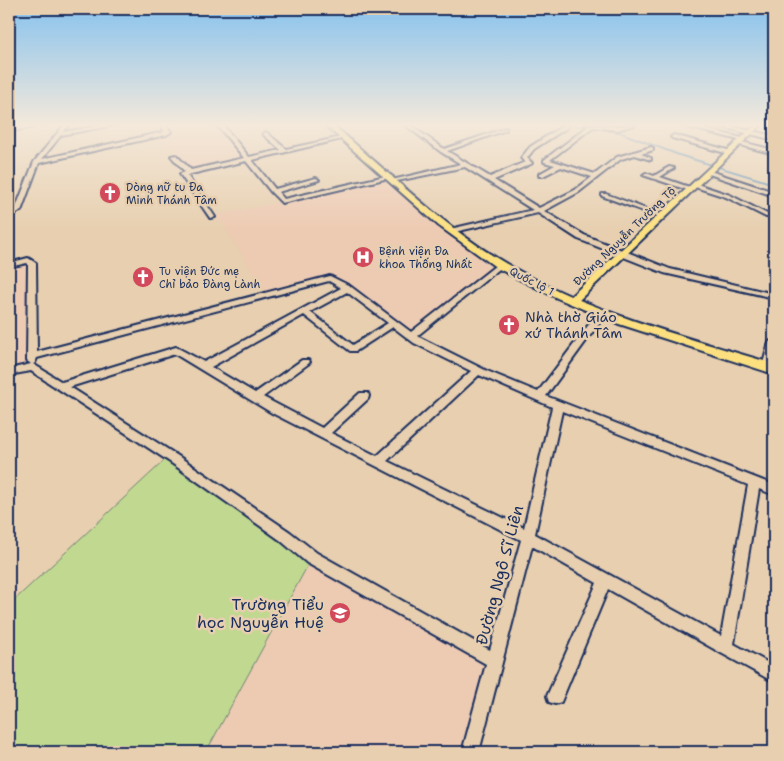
<svg xmlns="http://www.w3.org/2000/svg" width="783" height="761" viewBox="0 0 783 761" font-family="'Shantell Sans',sans-serif">
	<rect width="100%" height="100%" fill="#e7cfaf"/>
	<filter id="ink" filterUnits="userSpaceOnUse"><feTurbulence type="fractalNoise" baseFrequency=".02" numOctaves="2"/><feDisplacementMap in="SourceGraphic" scale="10" xChannelSelector="R" yChannelSelector="G"/><feConvolveMatrix kernelMatrix="1 2 1 2 8 2 1 2 1" color-interpolation-filters="sRGB"/></filter>
	<g filter="url(#ink)">
		<path fill="#edcab2" d="M208 125H218L245 159 191 171 157 136Z
			M388 179 495 265 411 333 350 287 331 276 266 292 222 223 214 216Z
			M26 262 29 264V365L9 369V266Z
			M309 563 488 663 463 752H206Z"/>
		<path fill="#c0d88f" stroke="#6e8476" d="M166 459 282 539 309 563 206 752H9V605Z"/>
		<g fill="none" stroke-linecap="round" stroke-linejoin="round">
			<path stroke="#6493b9" stroke-width="2" d="M574 125 619 132 679 155 774 184"/>
			<g stroke="#1b2f5e" stroke-width="4">
				<path id="minor" d="M32 125H42L9 132V130Z
					M64 125H69L63 132 104 125H115L61 135 42 159 164 132 162 125H166L171 132 166 135 39 163 21 211 9 216V212L15 210 34 162Z
					M217 125H223L249 157 281 150 264 135 263 134 266 132 286 149 346 136V138L252 160 275 189 316 178 319 180 278 192 284 199 390 175 393 177 282 203 271 192 246 161 187 175 215 217 210 218 180 174 185 172 171 156 176 155 191 170 244 158Z
					M405 125H410L444 149 506 128V130L447 151 490 177 525 162 521 158 530 147 564 125H568V127L534 149 527 158 532 163 531 164 494 180 539 208 575 190 592 177 561 167 543 176H539V174L555 165 544 162V160L587 127 585 125 617 126 635 125 617 130 593 127 550 160 595 174 617 157 651 147 653 148V150L641 154 651 158V160L635 155 621 159 579 192 544 211 584 235 670 269 774 294V298L664 273 578 239 538 213 450 233V229L533 210 465 167 392 182V180L461 164 441 152Z
					M680 125H689L746 139 743 141Z
					M715 125H724L774 136V140Z
					M674 135 731 151 732 152 729 154 672 138 671 137Z
					M738 141 774 150V154L736 144 735 143Z
					M669 167 674 168 660 177 692 188V190H688L643 175 646 173 654 176Z
					M706 171H710L774 192V196L706 173Z
					M694 183 730 195 771 216 766 217 726 197 692 186V184Z
					M602 194H606L665 216 660 217 602 196Z
					M28 258 36 263 37 352 330 276 350 286 411 332 500 262 504 264 503 266 417 336 487 371 538 392 599 311H605L606 313 605 315 546 396 774 485V495L759 489 734 644 774 666V682L721 653 608 589 561 702 555 704 549 702 547 696 597 583 532 546 479 752H462L486 664 307 563 280 540 170 462 31 371 9 375V369L31 364 27 361 28 264 27 263 9 267V263ZM329 281 341 288 204 362 176 347 62 382 33 364 35 363 37 358ZM347 292 388 323 353 345 310 312ZM304 315 350 351H356L393 327 414 343 471 371 377 456 331 433 368 399 369 396 368 393H360L322 428 263 397 308 364 310 362 308 360H302L255 393 211 367ZM175 354 272 413 521 540 490 650 317 553 290 532 178 456 70 387ZM479 375 552 407 524 528 387 461ZM562 411 748 485 721 636 535 534Z
					M774 339V358L772 367 767 370 762 367 769 342Z"/>
			</g>
			<g stroke="#1b2f5e" stroke-width="4">
				<path id="major" d="M755 125H761L576 303H568V299Z"/>
			</g>
			<g stroke="#1b2f5e" stroke-width="4">
				<path id="highway" d="M325 125H333C386 170 436 220 495 257 578 309 681 336 774 364V374L616 323 557 298 497 268 439 226Z"/>
			</g>
			<use href="#minor" fill="#e7cfaf" fill-rule="evenodd"/>
			<use href="#major" fill="#fce080" fill-rule="evenodd"/>
			<use href="#highway" fill="#fce080" fill-rule="evenodd"/>
		</g>
	</g>
	<linearGradient id="sky" x2="0" y2="1"><stop stop-color="#86c2ee"/><stop offset="0.54" stop-color="#f4e9db"/><stop offset="1" stop-color="#f4e9db" stop-opacity="0"/></linearGradient>
	<rect width="783" height="231" fill="url(#sky)"/>
	<defs>
		<g id="church-disc" transform="scale(1.125)"><circle r="9.5" fill="#d1495b" stroke="#e7cfaf"/><path d="M-1.2-6h2.4v3.5h3.3v2.4h-3.3V6h-2.4V-.1h-3.3v-2.4h3.3Z" fill="#fff"/></g>
		<g id="hospital-disc" transform="scale(1.125)"><circle r="9.5" fill="#d1495b" stroke="#e7cfaf"/><path d="M-5-5h3v3.5h4V-5h3V5h-3V1.5h-4V5h-3Z" fill="#fff"/></g>
		<g id="school-disc" transform="scale(1.125)"><circle r="9.5" fill="#d1495b" stroke="#e7cfaf"/><path d="M0-5L7-2L0 1L-7-2ZM-4 1L0 2.5L4 1V4Q0 6-4 4Z" fill="#fff"/></g>
	</defs>
	<g fill-rule="evenodd">
		<use href="#church-disc" x="110" y="193"/>
		<use href="#hospital-disc" x="363" y="257"/>
		<use href="#church-disc" x="143" y="277"/>
		<use href="#church-disc" x="509" y="325"/>
		<use href="#school-disc" x="340" y="613"/>
	</g>
	<g text-anchor="middle" stroke-width="5" stroke-linejoin="round" paint-order="stroke">
		<g font-size="11" fill="#1b2f5e" stroke="#e7cfaf" text-anchor="start">
			<text x="126" y="191">Dòng nữ tu Đa<tspan x="126" dy="13">Minh Thánh Tâm</tspan></text>
			<text x="379" y="255">Bệnh viện Đa<tspan x="379" dy="13">khoa Thống Nhất</tspan></text>
			<text x="159" y="275">Tu viện Đức mẹ<tspan x="159" dy="13">Chỉ bảo Đàng Lành</tspan></text>
		</g>
		<g font-size="11" fill="#1b2f5e" stroke="#e7cfaf">
			<text transform="translate(624 236) rotate(-44)" y="4">Đường Nguyễn Trường Tộ</text>
			<text transform="translate(532 281) rotate(27)" y="4">Quốc lộ 1</text>
		</g>
		<g font-size="14" fill="#1b2f5e" stroke="#e7cfaf" text-anchor="start">
			<text x="525" y="322">Nhà thờ Giáo<tspan x="525" dy="16">xứ Thánh Tâm</tspan></text>
		</g>
		<g font-size="16" fill="#1b2f5e" stroke="#e7cfaf">
			<text transform="translate(499 575) rotate(-75)" y="6">Đường Ngô Sĩ Liên</text>
		</g>
		<g font-size="16" fill="#1b2f5e" stroke="#e7cfaf" text-anchor="end">
			<text x="324" y="610">Trường Tiểu<tspan x="324" dy="18">học Nguyễn Huệ</tspan></text>
		</g>
	</g>
	<rect width="783" height="761" fill="none" stroke="#e7cfaf" stroke-width="30"/>
	<rect x="15" y="15" width="753" height="731" fill="none" stroke="#1b2f5e" stroke-width="2" filter="url(#ink)"/>
</svg>
